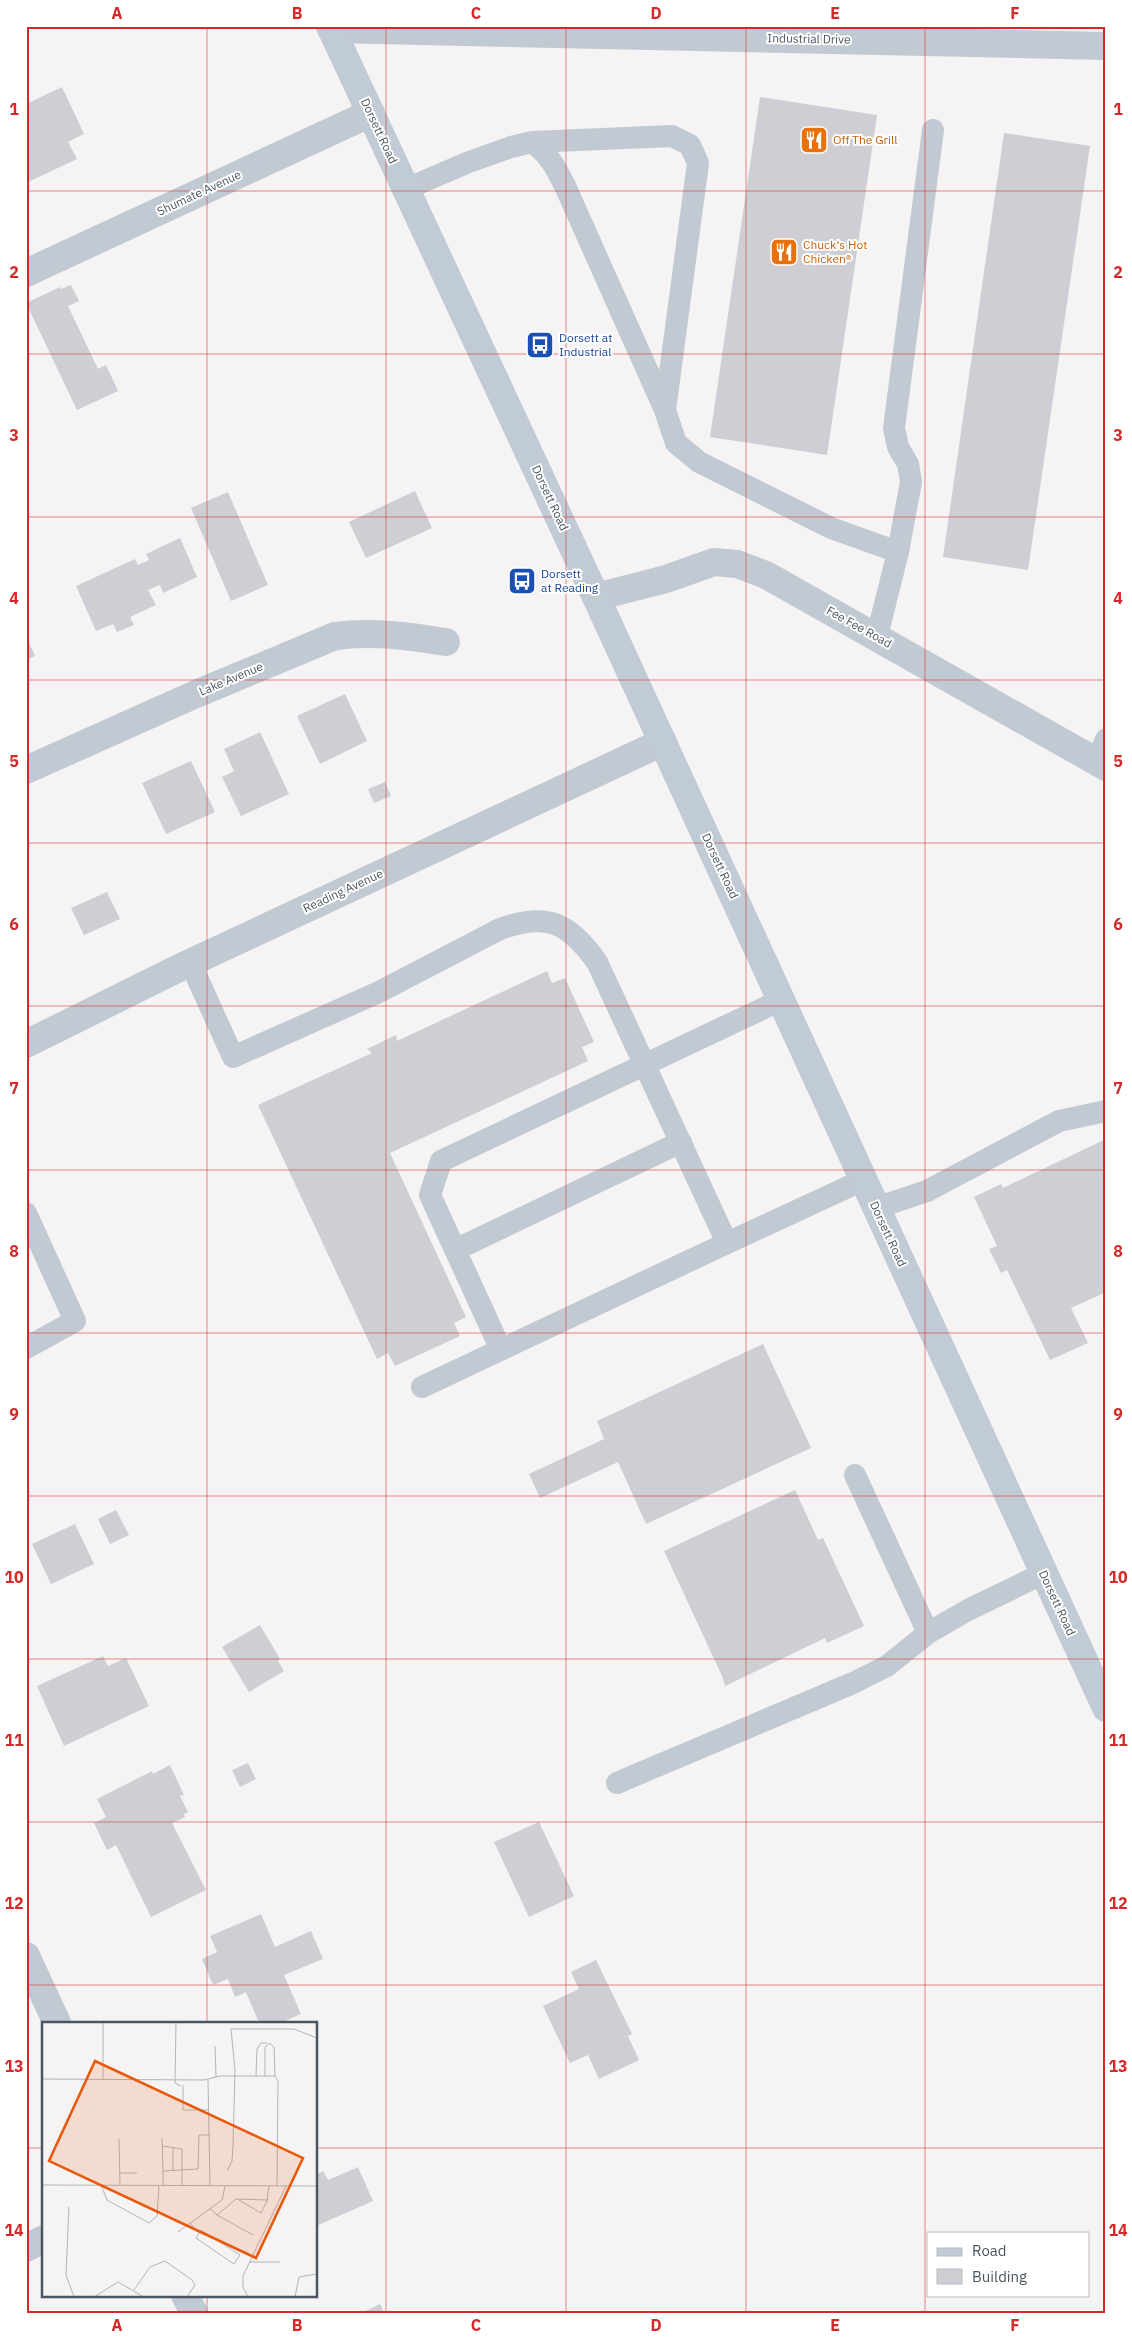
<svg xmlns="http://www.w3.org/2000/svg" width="1132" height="2339" viewBox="0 0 1132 2339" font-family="'IBM Plex Sans',sans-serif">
	<rect width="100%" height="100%" fill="#f5f3f3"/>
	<path fill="#cdcfd5" d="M62 87 84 134 68 142 77 159 26 183V104Z
		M760 97 877 115 827 455 710 437Z
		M1004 133 1090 146 1028 570 943 557Z
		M71 285 79 301 68 306 98 369 106 365 118 391 77 410 26 303 60 287 61 289Z
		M415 491 432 528 366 558 349 522Z
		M228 492 268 585 231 601 191 508Z
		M180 538 197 577 163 593 160 585 148 590 156 605 130 617 134 625 117 632 113 624 96 631 76 586 135 559 138 565 149 560 146 554Z
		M26 636 35 656 26 660Z
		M345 694 367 741 320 764 297 716Z
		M260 732 289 794 241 816 222 777 234 771 224 749Z
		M191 761 215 812 166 834 142 783Z
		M385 782 391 796 374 803 368 789Z
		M107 892 120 919 84 935 71 908Z
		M547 971 552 983 565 978 594 1042 582 1047 588 1061 390 1153 466 1317 454 1323 460 1336 395 1366 388 1353 377 1359 258 1105 372 1053 367 1049 396 1035 397 1041Z
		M1106 1139V1292L1071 1308 1088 1343 1050 1360 1007 1270 1001 1273 989 1249 997 1246 974 1197 1001 1184 1003 1188Z
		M763 1344 811 1448 646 1524 618 1462 540 1498 529 1474 604 1439 597 1421Z
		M795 1490 818 1540 823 1538 864 1626 827 1643 825 1638 725 1686 722 1676 664 1551Z
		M116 1510 129 1535 110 1544 98 1519Z
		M75 1524 94 1564 51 1584 32 1544Z
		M260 1625 280 1659 278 1661 284 1671 249 1692 222 1647Z
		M103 1656 108 1666 126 1658 149 1706 64 1746 37 1686Z
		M248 1763 256 1779 240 1787 232 1770Z
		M170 1765 184 1795 180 1796 188 1812 184 1814 185 1817 172 1823 206 1890 151 1917 116 1845 107 1850 94 1823 106 1817 97 1799 152 1771 153 1774Z
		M539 1822 574 1896 529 1917 494 1842Z
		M261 1914 275 1947 311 1931 323 1959 284 1975 301 2014 280 2023H259L246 1992 235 1997 228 1979 213 1985 202 1959 217 1952 210 1936Z
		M596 1960 632 2034 628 2036 639 2060 599 2079 588 2055 570 2063 543 2006 579 1989 571 1972Z
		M358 2167 373 2201 316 2226V2175L323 2171 328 2180Z
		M380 2304 384 2313H361Z"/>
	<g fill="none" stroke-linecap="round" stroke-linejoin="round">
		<path stroke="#c1cad2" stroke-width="22" d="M532 142 672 136 690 145 698 163 665 410
			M406 189 469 162 511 147 532 142C549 154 556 168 565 186L665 410 676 443 699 462 831 528 898 552 877 636
			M898 552 911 482 908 464 898 447 894 428 933 130
			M1097 762 1106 739
			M190 962 233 1057 379 992 500 929C547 912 568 922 597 962L727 1243 863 1180
			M876 1208 927 1191 1059 1121 1106 1111
			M26 1213 75 1321 26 1348
			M455 1250 681 1142
			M501 1350 430 1195 441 1161 781 1000
			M422 1387 727 1243
			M855 1475 928 1633
			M617 1783 853 1683 887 1666 928 1633 968 1610 1044 1573"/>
		<path stroke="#c1cad2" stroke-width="28" d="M331 29 1106 46
			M26 273 371 113
			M596 597 666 579 714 562 737 564 766 575 1106 767
			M26 770 196 694 335 636C373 631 408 636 446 642
			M26 1044 177 969 663 742
			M26 1956 57 2023
			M26 2248 44 2239
			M185 2295 194 2313"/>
		<path stroke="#c1cbd6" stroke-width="28" d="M330 26 596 597 1106 1708"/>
	</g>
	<path fill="none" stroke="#d62828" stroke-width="1" stroke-opacity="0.55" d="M207 26V2023M386 26V2313M566 26V2313M746 26V2313M925 26V2313M26 191H1106M26 354H1106M26 517H1106M26 680H1106M26 843H1106M26 1006H1106M26 1170H1106M26 1333H1106M26 1496H1106M26 1659H1106M26 1822H1106M26 1985H1106M26 2148H44M316 2148H1106M207 2295V2313"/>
	<defs>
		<g id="restaurant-square" transform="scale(1.4375)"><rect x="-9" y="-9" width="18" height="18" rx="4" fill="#e8710a" stroke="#fff"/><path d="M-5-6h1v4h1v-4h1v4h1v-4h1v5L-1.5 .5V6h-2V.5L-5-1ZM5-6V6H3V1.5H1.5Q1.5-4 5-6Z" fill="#fff"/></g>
		<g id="bus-square" transform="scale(1.4375)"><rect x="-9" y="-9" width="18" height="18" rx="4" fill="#1a4fb4" stroke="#fff"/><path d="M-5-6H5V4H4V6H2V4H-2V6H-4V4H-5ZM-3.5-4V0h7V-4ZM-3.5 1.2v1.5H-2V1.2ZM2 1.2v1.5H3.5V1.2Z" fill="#fff"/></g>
	</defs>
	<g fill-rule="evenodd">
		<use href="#restaurant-square" x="814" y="140"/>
		<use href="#restaurant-square" x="784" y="252"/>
		<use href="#bus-square" x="540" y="345"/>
		<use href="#bus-square" x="522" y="581"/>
	</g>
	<g text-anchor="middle" stroke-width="4" stroke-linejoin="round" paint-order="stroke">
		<g font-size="12" fill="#4a5661" stroke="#fff">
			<text transform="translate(809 39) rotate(1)" y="4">Industrial Drive</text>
			<text transform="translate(379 131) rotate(65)" y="4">Dorsett Road</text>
			<text transform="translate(199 193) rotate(-25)" y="4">Shumate Avenue</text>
			<text transform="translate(550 498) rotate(65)" y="4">Dorsett Road</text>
			<text transform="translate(859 627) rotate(29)" y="4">Fee Fee Road</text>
			<text transform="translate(231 679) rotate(-23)" y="4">Lake Avenue</text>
			<text transform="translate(720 866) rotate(65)" y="4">Dorsett Road</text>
			<text transform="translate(343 891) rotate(-25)" y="4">Reading Avenue</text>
			<text transform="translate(888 1234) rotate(65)" y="4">Dorsett Road</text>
			<text transform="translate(1057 1603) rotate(65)" y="4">Dorsett Road</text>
		</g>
		<g font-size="12" fill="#c56008" stroke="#fff" text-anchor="start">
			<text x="833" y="144">Off The Grill</text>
			<text x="803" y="249">Chuck's Hot<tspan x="803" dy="14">Chicken®</tspan></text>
		</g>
		<g font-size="12" fill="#164399" stroke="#fff" text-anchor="start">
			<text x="559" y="342">Dorsett at<tspan x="559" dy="14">Industrial</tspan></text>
			<text x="541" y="578">Dorsett<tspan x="541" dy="14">at Reading</tspan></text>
		</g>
	</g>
	<g transform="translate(42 2022)">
		<rect width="275" height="275" fill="#f5f3f3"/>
		<path fill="none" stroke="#b1b4b9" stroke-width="1" d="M61 0V57M134 0 133 61 139 64M173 24 174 55M214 54 215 27 219 21H225M223 54V26L227 21 232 25 233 54M0 57 162 58 178 54H233L236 59 235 164M166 58 168 164M141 63V88H167M120 116 121 149M77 117 78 163M120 124 140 127V164M131 125V149M185 149 190 139 191 124 193 48 189 7H252L275 16M78 151H95M0 163 275 164M59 163 65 178 107 201 115 194 117 164M121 164V149L156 147 157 113H168M197 178 219 191 226 177M27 185 24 253 32 275M168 187 175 193 194 177 225 178 227 164M175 193 211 213M148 201 157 211 159 208 198 233 192 242 154 216 157 211M136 210 180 178 183 164M207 240H238M92 268 108 245 123 239 150 258 153 263 145 275M52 275 76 260 102 275M206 275 201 265V254L244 164M253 275 257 255 275 252"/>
		<path fill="#e8590c" fill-opacity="0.15" stroke="#e8590c" stroke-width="2.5" d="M53 39 261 136 214 236 7 139Z"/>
		<rect width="275" height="275" fill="none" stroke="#4a5661" stroke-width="2.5"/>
	</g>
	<rect width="1132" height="2339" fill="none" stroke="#ffffff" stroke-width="55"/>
	<rect x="927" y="2232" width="162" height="65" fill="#ffffff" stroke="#b7bbc0"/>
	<rect x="937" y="2248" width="25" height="8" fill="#c1cbd6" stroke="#b7bbc0"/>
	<text x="972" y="2256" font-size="15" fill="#4a5661">Road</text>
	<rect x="937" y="2269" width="25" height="15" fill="#cdcfd5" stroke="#b7bbc0"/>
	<text x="972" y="2282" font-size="15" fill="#4a5661">Building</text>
	<rect x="28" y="28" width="1076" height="2284" fill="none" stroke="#d62828" stroke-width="2"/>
	<g font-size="16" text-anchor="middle" font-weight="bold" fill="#d62828">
		<text x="117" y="19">A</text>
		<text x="297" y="19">B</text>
		<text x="476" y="19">C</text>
		<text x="656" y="19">D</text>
		<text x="835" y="19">E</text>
		<text x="1015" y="19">F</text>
		<text x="14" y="115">1</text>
		<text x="1118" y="115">1</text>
		<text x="14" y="278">2</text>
		<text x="1118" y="278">2</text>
		<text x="14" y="441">3</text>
		<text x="1118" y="441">3</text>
		<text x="14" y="604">4</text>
		<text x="1118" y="604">4</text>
		<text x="14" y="767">5</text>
		<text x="1118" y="767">5</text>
		<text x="14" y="930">6</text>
		<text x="1118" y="930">6</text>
		<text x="14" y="1094">7</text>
		<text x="1118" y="1094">7</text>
		<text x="14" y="1257">8</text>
		<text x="1118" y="1257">8</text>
		<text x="14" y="1420">9</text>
		<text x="1118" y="1420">9</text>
		<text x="14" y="1583">10</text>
		<text x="1118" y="1583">10</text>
		<text x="14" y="1746">11</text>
		<text x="1118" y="1746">11</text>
		<text x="14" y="1909">12</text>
		<text x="1118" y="1909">12</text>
		<text x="14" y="2072">13</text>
		<text x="1118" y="2072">13</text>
		<text x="14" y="2236">14</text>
		<text x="1118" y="2236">14</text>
		<text x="117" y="2331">A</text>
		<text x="297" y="2331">B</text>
		<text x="476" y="2331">C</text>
		<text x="656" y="2331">D</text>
		<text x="835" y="2331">E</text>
		<text x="1015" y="2331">F</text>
	</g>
</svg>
